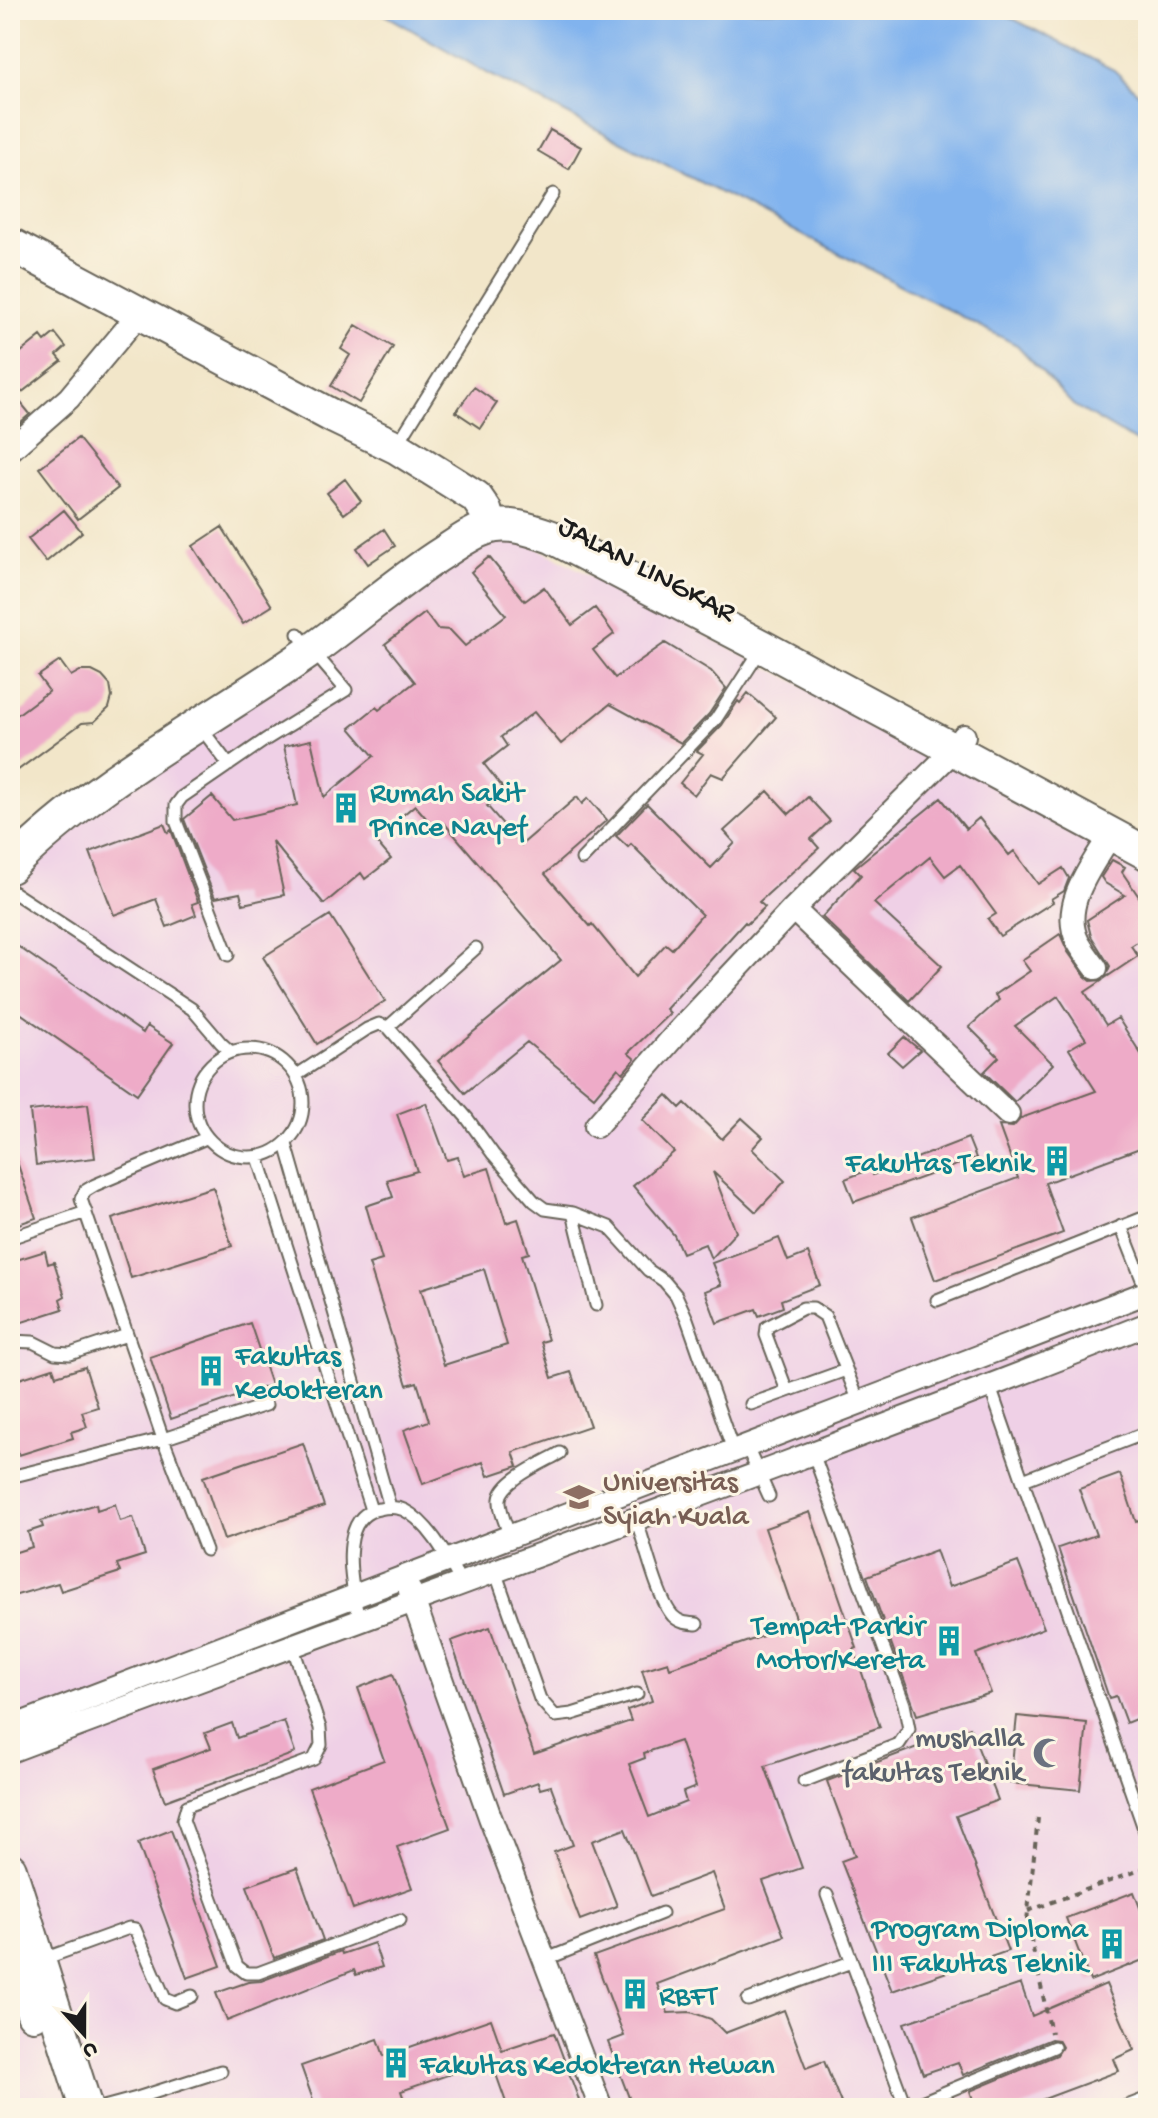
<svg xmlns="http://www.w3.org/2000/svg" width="1158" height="2118" viewBox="0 0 1158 2118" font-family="'Gochi Hand',sans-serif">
	<rect width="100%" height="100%" fill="#fcf5e5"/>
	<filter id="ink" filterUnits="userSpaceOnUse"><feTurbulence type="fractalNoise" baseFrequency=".0125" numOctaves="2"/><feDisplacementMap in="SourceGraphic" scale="16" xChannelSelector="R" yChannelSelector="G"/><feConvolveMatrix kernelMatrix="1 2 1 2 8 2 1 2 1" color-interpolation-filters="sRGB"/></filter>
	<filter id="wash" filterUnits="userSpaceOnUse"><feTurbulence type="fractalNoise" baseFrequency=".006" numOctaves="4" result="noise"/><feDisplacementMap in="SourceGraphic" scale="32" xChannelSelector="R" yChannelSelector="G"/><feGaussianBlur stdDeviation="1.8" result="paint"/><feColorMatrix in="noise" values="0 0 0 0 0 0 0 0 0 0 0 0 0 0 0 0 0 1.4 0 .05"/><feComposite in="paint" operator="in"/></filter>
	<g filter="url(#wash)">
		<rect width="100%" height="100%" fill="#f2e6c9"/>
		<path fill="#efd0e6" d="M503 530 1148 865V2108H10V887L21 871 106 798Z"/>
		<path fill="#81b3ee" stroke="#4e6885" stroke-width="2" d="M377 10H996L1114 70 1148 102V449L1073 405 1017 345 489 74Z"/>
		<g id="blocks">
			<path fill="#eeabc8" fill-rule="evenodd" d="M550 130 581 147 569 169 538 151Z
				M356 325 393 347 359 403 331 386 350 355 341 349Z
				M55 333 66 347 57 355 62 361 16 397 30 414 13 429 10 425V361L41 336 45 341Z
				M474 387 497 403 480 428 456 412Z
				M78 438 118 488 78 519 39 468Z
				M345 479 361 501 344 514 327 493Z
				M64 510 82 532 46 562 28 539Z
				M222 527 272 606 243 624 193 546Z
				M384 529 395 546 368 564 357 548Z
				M489 557 525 601 544 587 572 625 595 608 614 634 593 650 615 678 665 643 711 671 726 688 709 714 681 743 610 704 561 744 534 712 501 737 507 746 484 764 506 792 487 806 521 845 577 797 582 804 588 798 607 820 545 874 590 926 592 924 635 977 666 944 672 949 702 915 631 844 628 847 616 836 647 804 711 868 735 843 724 831 768 791 789 814 808 797 830 821 811 839 819 848 759 902 765 907 747 924 745 922 666 1009 670 1013 628 1053 635 1059 623 1073 618 1068 594 1097 527 1042 465 1093 438 1061 561 960 445 824 437 831 415 805 374 839 391 859 365 879 361 873 324 904 272 841 284 895 243 904 240 893 215 898 184 819 212 796 232 820 297 805 284 746 311 740 324 797 374 756 350 728 376 707 379 710 415 682 385 644 425 613 437 629 450 630 465 646 506 615 471 572Z
				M60 661 71 676 80 671H92L102 676 110 685 112 697 109 708 94 722 82 723 10 776V720L49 691 38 676Z
				M748 693 776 717 723 778 711 773 694 795 680 783 703 754 697 751 722 725 738 701 740 703Z
				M941 798 966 829 979 818 1009 855 1014 851 1038 884 1063 868 1069 878 1064 891 1051 899 1053 902 1000 936 988 919 996 914 960 865 945 876 930 857 874 903 942 966 909 1001 822 917 861 875 854 868Z
				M164 824 168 833 171 830 198 902 192 904 196 915 167 927 156 899 114 915 90 852Z
				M1112 860 1125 867 1122 872 1148 910V935L1131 946 1138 956 1105 978 1110 966 1091 936 1087 920 1125 895 1105 883 1101 877Z
				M330 915 385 1001 317 1044 263 957Z
				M1060 934 1068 952 1085 976 1091 981 1103 980 1085 992 1106 1025 1118 1018 1148 1065V1145L1045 1183 1063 1233 935 1280 912 1217 1018 1178 999 1126 1013 1127 1021 1118 1096 1091 1069 1049 1086 1039 1058 996 1015 1026 1053 1064 1015 1102 984 1072 999 1057 969 1027 999 1000 995 995 1030 971 1022 960Z
				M10 941 143 1033 147 1026 173 1043 137 1094 10 1006Z
				M904 1037 920 1050 902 1066 888 1053Z
				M667 1095 680 1108 685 1103 722 1139 742 1118 763 1137 752 1149 785 1181 756 1212 713 1172 736 1232 711 1259 705 1244 682 1253 674 1235 633 1186 674 1152 642 1120Z
				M426 1103 447 1160 458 1157 464 1176 489 1168 506 1223 518 1219 529 1253 522 1255 548 1340 541 1342 552 1378 571 1372 590 1426 513 1452 518 1466 488 1476 483 1462 423 1484 404 1430 429 1421 417 1382 407 1385 369 1264 382 1260 366 1206 393 1197 387 1180 417 1171 397 1114ZM484 1269 507 1345 444 1365 421 1289Z
				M88 1104 95 1158 36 1165 30 1111Z
				M968 1138 976 1158 854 1202 845 1179 871 1169 873 1175Z
				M13 1150 36 1218 10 1227V1151Z
				M213 1187 232 1246 131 1278 112 1219Z
				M779 1238 788 1261 808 1253 820 1285 781 1300 783 1307 759 1316 756 1309 717 1323 705 1291 721 1285 712 1263Z
				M45 1251 48 1264 54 1262 65 1296 60 1299 63 1309 10 1326V1262Z
				M250 1323 271 1385 171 1419 150 1357Z
				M85 1367 98 1407 82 1412 87 1427 71 1432 73 1438 19 1455 17 1450 10 1452V1382L53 1368 56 1376Z
				M303 1443 324 1506 224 1540 203 1477Z
				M1120 1474 1136 1522 1148 1518V1714L1126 1723 1116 1696 1109 1698 1058 1548 1096 1535 1079 1489Z
				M96 1504 97 1510 115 1504 120 1521 133 1517 145 1555 117 1564 120 1572 61 1591 58 1583 10 1597V1554L32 1547 28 1532 43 1527 41 1521Z
				M810 1512 857 1648 854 1649 880 1727 765 1766 802 1868 763 1881 784 1936 657 1984 668 2013 691 2012 711 2019 725 2033 784 2010 806 2068 824 2061 841 2103 828 2108H633L608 2042 624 2036 594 1956 725 1909 712 1873 651 1896 625 1829 592 1841 617 1906 580 1920 554 1852 573 1845 551 1786 540 1789 538 1782 504 1794 451 1641 490 1627 534 1754 631 1721 627 1710 652 1701 642 1670 668 1662 670 1668 798 1624 765 1528ZM680 1741 696 1787 683 1792 686 1802 649 1817 629 1764 645 1758 644 1753Z
				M936 1550 949 1587 1018 1562 1044 1628 976 1654 991 1693 917 1715 867 1576Z
				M393 1674 450 1828 397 1847 412 1888 353 1909 309 1788 384 1760 358 1688Z
				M1017 1716 1087 1723 1080 1790 1010 1783Z
				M284 1721 295 1753 165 1801 153 1769 211 1748 205 1733 232 1723 237 1738Z
				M970 1727 998 1800 956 1816 1008 1951 892 1991 841 1861 855 1856 827 1781Z
				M171 1830 221 1966 187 1978 138 1843Z
				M297 1868 323 1940 274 1958 247 1886Z
				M1134 1892 1148 1929V1958L1090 1981 1066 1918Z
				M374 1943 382 1967 356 1975 354 1970 227 2021 216 1993 248 1982 261 1981 341 1951 342 1954Z
				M1021 1984 1032 2016 1106 1984 1134 2050 1114 2059 1119 2071 1020 2108H976L970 2091 1057 2055 1062 2047 1058 2040 1051 2039 963 2075 958 2062 923 2074 904 2023Z
				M491 2019 502 2050 554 2033 582 2108H508L491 2060 401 2091 407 2108H316L301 2066 378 2039 384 2056Z"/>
		</g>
	</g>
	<g filter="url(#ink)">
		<use href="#blocks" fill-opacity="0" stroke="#676359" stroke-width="2"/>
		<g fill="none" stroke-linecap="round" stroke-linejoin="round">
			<g stroke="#676359" stroke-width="15">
				<path id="lane" d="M397 445 553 194
					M201 728 229 765
					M582 859 716 719 762 648
					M10 890 192 1009 221 1043 231 1052
					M228 955 176 821V805L182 797 265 740 346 690 298 634
					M388 1027 476 948
					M195 1103a54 54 0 1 1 108 0a54 54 0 1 1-108 0Z
					M297 1075 367 1029 379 1024 388 1027 467 1118 493 1154 534 1201 545 1209 573 1213 609 1227 648 1270 664 1281 676 1295 687 1319 733 1450
					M286 1144 390 1507
					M258 1157 371 1510
					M573 1213 596 1305
					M1121 1226 1147 1292
					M10 1238 86 1212
					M937 1300 1148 1216
					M10 1341 33 1342 55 1353 70 1354 127 1335
					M990 1387 1148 1840
					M787 1391 766 1335 767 1327 803 1308H813L825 1316 859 1402
					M751 1404 846 1370
					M746 1445 769 1496
					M10 1477 163 1439 266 1405
					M1023 1480 1148 1432
					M636 1518C644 1541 658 1600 673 1616 680 1623 687 1623 697 1624
					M510 1536C506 1525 499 1510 500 1499 502 1480 545 1462 560 1453
					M206 1550 163 1439 81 1199 85 1191 95 1185 206 1138
					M495 1571 540 1699 555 1716 572 1714 637 1694
					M359 1620C353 1592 335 1516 379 1509 387 1507 395 1506 404 1510 430 1523 448 1559 462 1584
					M292 1645 320 1728 321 1745 314 1759 187 1806 183 1820 237 1966 246 1973H258L400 1920
					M804 1781 899 1744 909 1729 904 1704 813 1453
					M827 1895 906 2108
					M41 1960 129 1928 135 1929 165 1999 175 2003 192 1996
					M544 1960 662 1913
					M748 2000 851 1962
					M137 2098 221 2071
					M100 2108 137 2098 140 2108
					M907 2108 1054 2047
					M1122 2108 1148 2098"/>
			</g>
			<g stroke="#676359" stroke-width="26">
				<path id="street" d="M10 450 69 398 139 314
					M793 909 1008 1114
					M1096 968C1090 960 1083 951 1078 942 1059 905 1093 865 1111 834
					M596 1126 677 1033 793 909 954 750 964 736
					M410 1591 490 1817 601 2108
					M10 1728 1148 1292
					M10 1751C389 1608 771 1473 1148 1324"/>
			</g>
			<g stroke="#676359" stroke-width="36">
				<path id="secondary" d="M10 244 334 417 396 447 476 497 485 510 490 527
					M10 867C97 779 211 721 312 650 357 618 398 581 444 552 458 543 471 533 487 528 508 521 532 530 552 537L763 647 1148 854
					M10 1869 86 2108
					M10 1944 33 2014"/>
			</g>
			<path stroke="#676359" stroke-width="4" stroke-dasharray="6 6" stroke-linecap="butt" d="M1038 1818 1027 1921 1051 2033
				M1028 1911 1148 1867"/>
			<use href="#lane" stroke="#fff" stroke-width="11"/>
			<use href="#street" stroke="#fff" stroke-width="22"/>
			<use href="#secondary" stroke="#fff" stroke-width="32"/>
		</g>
	</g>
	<defs>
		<g id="building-bare" transform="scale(2.4)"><path d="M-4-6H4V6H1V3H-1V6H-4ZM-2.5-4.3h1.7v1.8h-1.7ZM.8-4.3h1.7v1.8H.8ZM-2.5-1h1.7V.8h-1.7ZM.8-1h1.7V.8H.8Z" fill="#0f9aa8" stroke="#fcf5e5" stroke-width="2.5" paint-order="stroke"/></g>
		<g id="university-bare" transform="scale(2.4)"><path d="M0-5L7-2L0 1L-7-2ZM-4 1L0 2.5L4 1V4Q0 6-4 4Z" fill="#8d6e63" stroke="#fcf5e5" stroke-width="2.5" paint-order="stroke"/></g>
		<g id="mosque-bare" transform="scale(2.4)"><path d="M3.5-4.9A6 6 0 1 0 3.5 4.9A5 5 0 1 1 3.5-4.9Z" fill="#6b7280" stroke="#fcf5e5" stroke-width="2.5" paint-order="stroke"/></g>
	</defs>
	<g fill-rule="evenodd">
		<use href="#building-bare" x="346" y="808"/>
		<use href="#building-bare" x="1057" y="1161"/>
		<use href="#building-bare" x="211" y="1371"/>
		<use href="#university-bare" x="579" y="1497"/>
		<use href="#building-bare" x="949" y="1641"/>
		<use href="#mosque-bare" x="1048" y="1753"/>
		<use href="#building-bare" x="1112" y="1944"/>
		<use href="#building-bare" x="635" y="1994"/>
		<use href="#building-bare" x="396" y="2063"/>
	</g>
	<g text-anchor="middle" stroke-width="6" stroke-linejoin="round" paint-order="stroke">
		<g font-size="30" fill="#1c1c1c" stroke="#fcf5e5">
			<text transform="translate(648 567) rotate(28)" y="10">JALAN LINGKAR</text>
		</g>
		<g font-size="30" fill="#0d838f" stroke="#fcf5e5" text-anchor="start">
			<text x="370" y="801">Rumah Sakit<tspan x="370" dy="34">Prince Nayef</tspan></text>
			<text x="1033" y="1171" text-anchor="end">Fakultas Teknik</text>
			<text x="235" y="1364">Fakultas<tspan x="235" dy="34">Kedokteran</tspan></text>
			<text x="925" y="1634" text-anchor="end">Tempat Parkir<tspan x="925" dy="34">Motor/Kereta</tspan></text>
			<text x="1088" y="1937" text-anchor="end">Program Diploma<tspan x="1088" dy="34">III Fakultas Teknik</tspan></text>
			<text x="659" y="2004">RBFT</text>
			<text x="420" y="2073">Fakultas Kedokteran Hewan</text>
		</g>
		<g font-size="30" fill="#785e54" stroke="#fcf5e5" text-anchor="start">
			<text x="603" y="1490">Universitas<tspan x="603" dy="34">Syiah Kuala</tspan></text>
		</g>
		<g font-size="30" fill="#5b616d" stroke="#fcf5e5" text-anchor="end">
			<text x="1024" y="1746">mushalla<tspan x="1024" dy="34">fakultas Teknik</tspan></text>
		</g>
	</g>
	<rect width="1158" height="2118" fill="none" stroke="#fcf5e5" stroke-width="40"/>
	<g transform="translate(84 2034) rotate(159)" stroke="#fcf5e5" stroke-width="6" paint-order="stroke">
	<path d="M0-6L14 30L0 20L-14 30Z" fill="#1c1c1c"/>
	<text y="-12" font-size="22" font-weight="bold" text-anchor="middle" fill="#1c1c1c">U</text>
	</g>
</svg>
